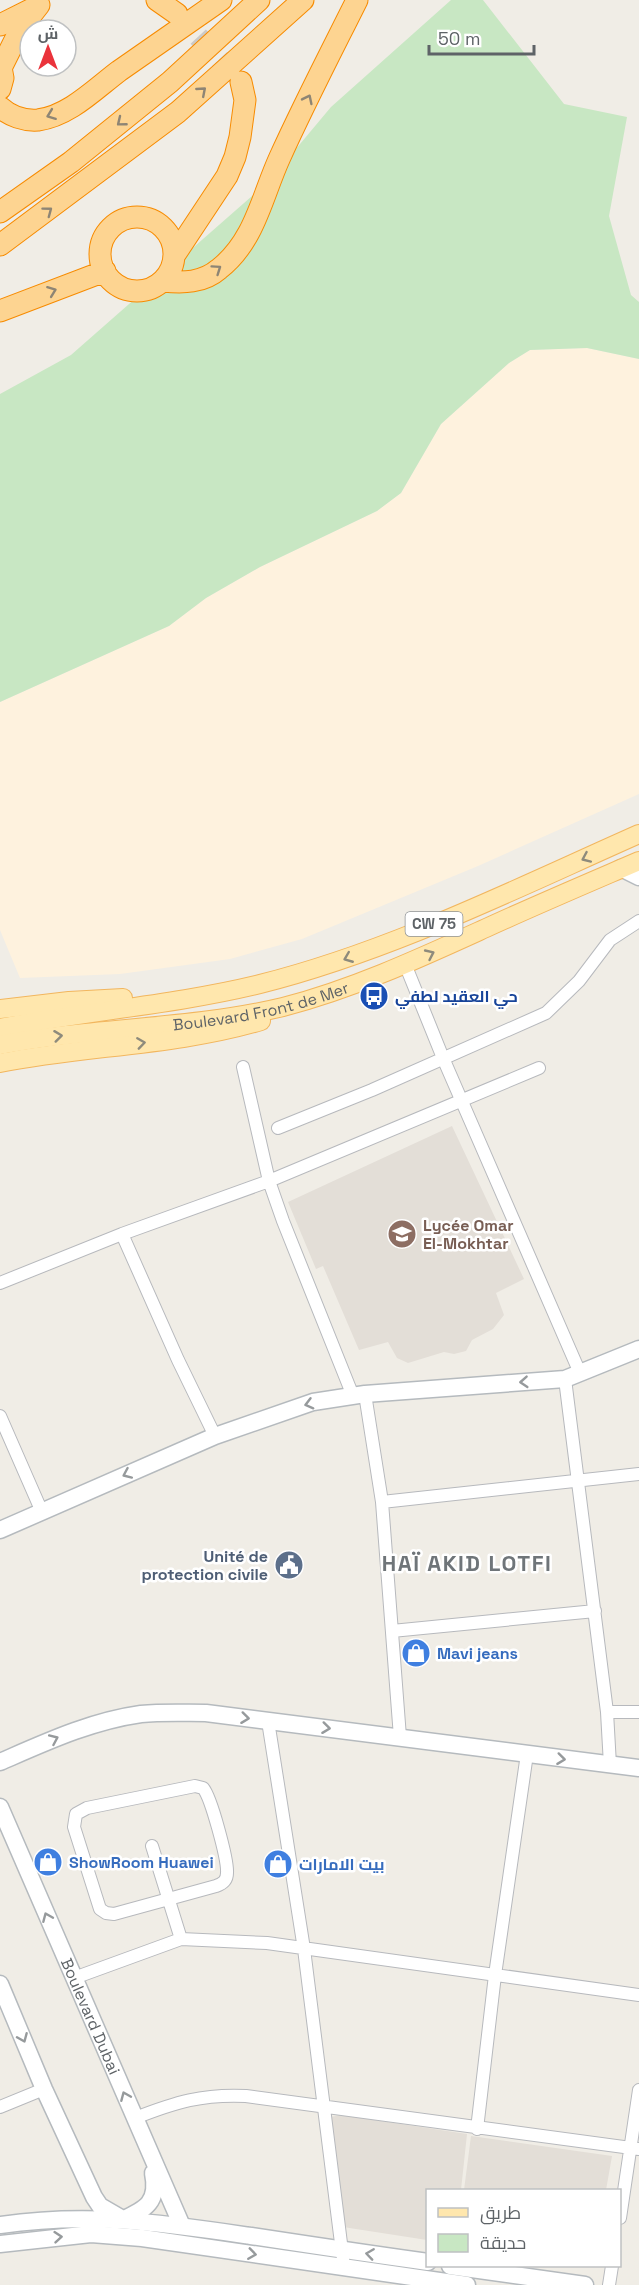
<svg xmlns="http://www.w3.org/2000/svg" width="639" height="2285" viewBox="0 0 639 2285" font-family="'Space Grotesk',Cairo,sans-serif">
	<rect width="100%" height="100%" fill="#f0ede6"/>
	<path fill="#fef2de" d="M587 348 639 359V794L478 866 302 939 230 959 120 974 20 978 0 930V702L169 626 206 598 260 567 377 511 401 493 441 424 509 363 530 350Z"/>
	<path fill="#e3ded7" d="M452 1126 524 1279 496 1293 504 1315 493 1329 472 1340 466 1351 454 1354 444 1352 408 1363 397 1358 388 1342 359 1350 323 1266 316 1269 288 1202Z
		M341 2115 467 2134 461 2190H428L427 2240 343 2227 330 2117Z
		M471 2136 612 2156 606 2190H464Z"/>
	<path fill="#c8e7c3" d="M451 0H483L564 104 627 117 609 216 631 295 639 302V359L587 348 530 350 509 363 441 424 401 493 377 511 260 567 206 598 169 626 0 702V394L71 355 269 181 331 107Z"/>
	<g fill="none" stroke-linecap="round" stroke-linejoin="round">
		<path stroke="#cccac6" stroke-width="21" stroke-dasharray="21 10" stroke-linecap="butt" d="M177 14 238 79"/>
		<g stroke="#b7b9bd" stroke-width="14">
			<path id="street" d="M405 964 443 1058 580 1373
				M243 1067 269 1181 283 1221 353 1396
				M278 1128 372 1090 546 1013 579 981 610 940 639 921
				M122 1234 178 1360 215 1436
				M0 1283 122 1234 269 1181 539 1068
				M565 1379 607 1712 610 1765
				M365 1394 382 1502 400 1737
				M0 1416 42 1512
				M382 1502 639 1474
				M392 1631 595 1611
				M607 1712H639
				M268 1721 304 1949 344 2267
				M195 1786 203 1788C211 1797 228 1860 227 1873 227 1881 222 1884 216 1886L114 1914 106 1913 100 1909 74 1827 76 1814 87 1808Z
				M152 1846 181 1939
				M74 1978 181 1939 267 1943 639 1995
				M0 2107 44 2089
				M135 2118C176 2102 202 2094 246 2096L639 2149
				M477 2129 495 1975 527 1754
				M620 2218 639 2090
				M609 2285 612 2266"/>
		</g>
		<g stroke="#b5babe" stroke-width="19">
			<g id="secondary">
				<path d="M621 868 639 877"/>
				<path d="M0 1530 215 1436 313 1402 365 1394 565 1379 639 1349"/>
				<path d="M0 1762C46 1742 91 1721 141 1714 163 1712 184 1713 206 1713L639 1768"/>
				<path id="s1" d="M0 1807 182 2226"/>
				<path d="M0 1984 44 2089 94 2197 100 2206 119 2217"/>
				<path d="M122 2220C146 2209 159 2202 153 2173"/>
				<path d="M0 2225C90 2212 162 2223 251 2236 310 2245 369 2254 428 2262"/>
				<path d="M0 2244 91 2234 142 2238 467 2285"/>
				<path d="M450 2266 585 2285"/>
			</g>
		</g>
		<g stroke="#f2b65e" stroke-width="20">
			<g id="primary">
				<path d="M0 1009 69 1001 123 998"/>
				<path d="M0 1028C86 1011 174 1005 260 984 391 951 515 889 639 834"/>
				<path id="s2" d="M0 1045C93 1027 191 1029 283 1007 353 989 420 958 486 928 536 905 588 883 639 861"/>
				<path d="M0 1063C86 1046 177 1046 261 1021"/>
			</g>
		</g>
		<g stroke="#f78b00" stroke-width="23">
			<path id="highway" d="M157 0 177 14
				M0 25 34 8
				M0 62 3 78 0 89
				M2 66 21 28 39 5
				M0 107C10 116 24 121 38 120 69 116 95 89 119 71 153 47 187 24 221 0
				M0 212 71 162 170 82 259 0
				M100 254a37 37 0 1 1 74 0a37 37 0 1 1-74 0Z
				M0 245 178 112 303 0
				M174 256 227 176 235 157 240 137 245 100 241 82
				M163 281C183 283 203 283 219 269 255 241 262 196 280 157 304 104 331 52 357 0
				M0 311 105 271"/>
		</g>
		<use href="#street" stroke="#fff" stroke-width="12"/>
		<use href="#secondary" stroke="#fff" stroke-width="16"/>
		<use href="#primary" stroke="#ffe7ad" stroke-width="18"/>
		<use href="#highway" stroke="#fdd491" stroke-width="21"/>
	</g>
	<defs><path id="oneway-chevron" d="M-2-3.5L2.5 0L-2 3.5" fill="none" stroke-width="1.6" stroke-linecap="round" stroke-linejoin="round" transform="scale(1.5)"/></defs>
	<g stroke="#8e8574">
		<use href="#oneway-chevron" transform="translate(202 91) rotate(-41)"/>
		<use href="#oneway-chevron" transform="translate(308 99) rotate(-64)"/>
		<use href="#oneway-chevron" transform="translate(51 115) rotate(159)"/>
		<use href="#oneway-chevron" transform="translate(121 122) rotate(141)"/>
		<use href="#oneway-chevron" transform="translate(48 211) rotate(-37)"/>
		<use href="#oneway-chevron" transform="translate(217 269) rotate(-35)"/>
		<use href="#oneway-chevron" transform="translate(52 291) rotate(-21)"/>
	</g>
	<g stroke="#8e8b7c">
		<use href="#oneway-chevron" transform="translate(586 858) rotate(156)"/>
		<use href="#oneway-chevron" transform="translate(430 954) rotate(-25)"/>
		<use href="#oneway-chevron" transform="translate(348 958) rotate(158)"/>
		<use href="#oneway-chevron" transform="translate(58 1036) rotate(-7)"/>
		<use href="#oneway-chevron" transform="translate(141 1043) rotate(-8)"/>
	</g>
	<g stroke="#969a9c">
		<use href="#oneway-chevron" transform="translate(524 1382) rotate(176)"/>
		<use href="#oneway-chevron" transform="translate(309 1404) rotate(165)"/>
		<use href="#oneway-chevron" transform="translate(127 1474) rotate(156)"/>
		<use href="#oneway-chevron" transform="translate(245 1718) rotate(7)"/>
		<use href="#oneway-chevron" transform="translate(326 1728) rotate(7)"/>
		<use href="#oneway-chevron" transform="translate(54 1739) rotate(-24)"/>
		<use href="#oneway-chevron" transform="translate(561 1759) rotate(7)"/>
		<use href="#oneway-chevron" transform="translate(47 1917) rotate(-113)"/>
		<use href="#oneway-chevron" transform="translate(23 2038) rotate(67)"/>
		<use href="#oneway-chevron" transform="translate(125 2096) rotate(-113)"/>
		<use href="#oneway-chevron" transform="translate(58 2237) rotate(-5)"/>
		<use href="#oneway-chevron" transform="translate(252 2254) rotate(8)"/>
		<use href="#oneway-chevron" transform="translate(370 2254) rotate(-172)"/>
	</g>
	<defs>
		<g id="bus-disc" transform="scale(1.5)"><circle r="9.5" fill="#1a4fb4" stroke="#fff"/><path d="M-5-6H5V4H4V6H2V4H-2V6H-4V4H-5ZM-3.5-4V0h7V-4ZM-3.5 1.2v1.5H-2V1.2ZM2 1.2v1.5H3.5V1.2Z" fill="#fff"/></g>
		<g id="school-disc" transform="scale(1.5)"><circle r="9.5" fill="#8d6e63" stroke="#fff"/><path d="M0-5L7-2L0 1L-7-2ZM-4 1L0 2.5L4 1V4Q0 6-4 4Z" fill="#fff"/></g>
		<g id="civic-disc" transform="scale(1.5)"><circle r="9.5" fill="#5c6f8a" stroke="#fff"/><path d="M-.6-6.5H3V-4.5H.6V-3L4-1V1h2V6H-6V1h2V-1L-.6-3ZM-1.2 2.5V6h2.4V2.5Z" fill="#fff"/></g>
		<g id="shop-disc" transform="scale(1.5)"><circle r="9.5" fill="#3f7fe0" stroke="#fff"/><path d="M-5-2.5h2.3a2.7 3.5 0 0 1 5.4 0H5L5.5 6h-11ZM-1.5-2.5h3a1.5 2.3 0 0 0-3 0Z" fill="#fff"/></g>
	</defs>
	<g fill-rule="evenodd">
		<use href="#bus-disc" x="374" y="996"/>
		<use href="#school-disc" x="402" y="1234"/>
		<use href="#civic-disc" x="289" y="1565"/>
		<use href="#shop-disc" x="416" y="1653"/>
		<use href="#shop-disc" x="48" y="1862"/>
		<use href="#shop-disc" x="278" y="1864"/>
	</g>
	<g text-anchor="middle" stroke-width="5" stroke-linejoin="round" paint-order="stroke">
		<rect fill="#fff" stroke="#8e9295" stroke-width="1.5" x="405.5" y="912" width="57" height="24" rx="4.5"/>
		<g font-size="15" font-weight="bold" fill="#5e6367">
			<text x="434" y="929">CW 75</text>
		</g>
		<g font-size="16" font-weight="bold" fill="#164399" stroke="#fff" text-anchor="start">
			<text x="395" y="1002">حي العقيد لطفي</text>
		</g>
		<g font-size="16" fill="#5e6367" stroke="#fff">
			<text dy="6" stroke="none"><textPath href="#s2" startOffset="264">Boulevard Front de Mer</textPath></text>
			<text dy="6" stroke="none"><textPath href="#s1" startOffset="228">Boulevard Dubai</textPath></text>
		</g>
		<g font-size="16" font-weight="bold" fill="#785e54" stroke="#fff" text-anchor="start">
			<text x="423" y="1231">Lycée Omar<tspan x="423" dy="18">El-Mokhtar</tspan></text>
		</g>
		<g font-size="16" font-weight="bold" fill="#4e5e75" stroke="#fff" text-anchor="end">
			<text x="268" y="1562">Unité de<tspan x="268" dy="18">protection civile</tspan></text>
		</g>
		<g font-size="16" font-weight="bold" fill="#366cbe" stroke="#fff" text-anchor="start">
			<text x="437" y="1659">Mavi jeans</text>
			<text x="69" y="1868">ShowRoom Huawei</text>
			<text x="299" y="1870">بيت الامارات</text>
		</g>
		<g font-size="22" font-weight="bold" letter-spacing="1.5" fill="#6f7579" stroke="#fff">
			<text x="467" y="1571">HAÏ AKID LOTFI</text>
		</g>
	</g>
	<rect x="426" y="2189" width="195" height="78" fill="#ffffff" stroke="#bfc1c2" stroke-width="1.5"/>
	<rect x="438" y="2208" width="30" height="9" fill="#ffe7ad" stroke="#bfc1c2" stroke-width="1.5"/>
	<text x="480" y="2219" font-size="18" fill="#5e6367">طريق</text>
	<rect x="438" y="2234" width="30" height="18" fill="#c8e7c3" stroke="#bfc1c2" stroke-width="1.5"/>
	<text x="480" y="2249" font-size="18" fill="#5e6367">حديقة</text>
	<g transform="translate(48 48)"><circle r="28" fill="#ffffff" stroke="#bfc1c2" stroke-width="1.5"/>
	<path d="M0-4.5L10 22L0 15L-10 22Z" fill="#ea333b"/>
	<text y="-9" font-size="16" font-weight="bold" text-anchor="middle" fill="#5e6367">ش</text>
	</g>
	<path d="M429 45v9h105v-9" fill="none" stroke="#5e6367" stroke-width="3"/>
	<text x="438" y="45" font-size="18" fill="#5e6367" stroke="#ffffff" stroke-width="4.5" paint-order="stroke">50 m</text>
</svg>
